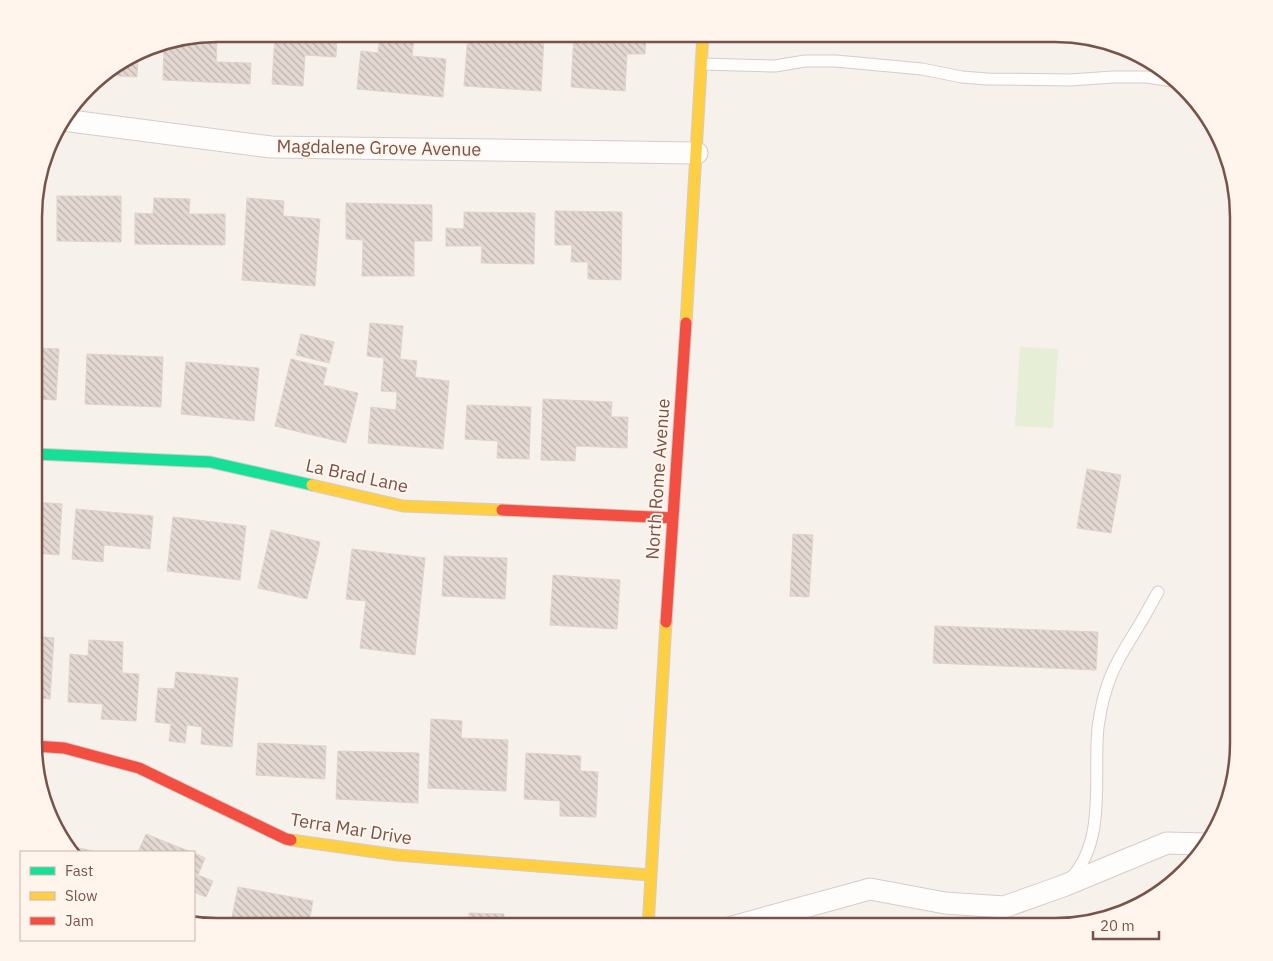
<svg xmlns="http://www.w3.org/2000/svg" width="1273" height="961" viewBox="0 0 1273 961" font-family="'IBM Plex Sans',sans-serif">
	<defs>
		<pattern id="building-back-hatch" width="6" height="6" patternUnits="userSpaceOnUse" patternTransform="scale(1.25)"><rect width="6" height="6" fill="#e4d8d2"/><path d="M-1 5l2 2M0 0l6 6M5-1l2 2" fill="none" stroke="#beb2ac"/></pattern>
	</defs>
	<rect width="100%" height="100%" fill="#f7f1eb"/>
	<path fill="#e6eed5" d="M1020 347 1058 349 1053 428 1015 426Z"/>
	<path fill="url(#building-back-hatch)" stroke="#e0d3cd" d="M275 34H337L336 57 305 55 303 86 272 84Z
		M380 34 414 37 412 56 446 59 443 97 357 89 361 51 378 53Z
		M468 34 544 38 541 91 464 86Z
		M574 34H646L645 54H627L625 91 571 87Z
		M180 40 217 42 216 62 251 63 250 84 163 80 164 43Z
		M138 55 137 77 104 75Z
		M57 196H121V242L57 241Z
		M154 198 190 199 189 214H225V245L135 244V213L153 214Z
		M247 198 284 201 283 216 320 219 315 286 242 280Z
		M346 203 432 205V241H414V276H362L363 240 346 239Z
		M555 211 622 212 621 280 588 279V262H571L572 245H555Z
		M464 212 535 213 534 264 481 263 482 246H446V228L464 229Z
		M370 323 403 326 400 359 417 361 415 377 449 381 443 449 368 443 371 407 396 410 397 392 381 391 384 358 367 356Z
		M301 334 334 342 329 363 296 355Z
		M35 348 59 349 56 400 35 399Z
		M87 354 163 357 161 407 85 404Z
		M291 359 327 368 323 385 358 393 346 443 275 426Z
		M186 362 259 368 254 421 181 414Z
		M543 399 612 402 611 417H628L627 448 576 446 575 461 541 460Z
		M467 405 531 407 529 459 497 458 498 441 465 439Z
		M1087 469 1121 475 1111 533 1077 528Z
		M35 502 62 504 59 555 35 553Z
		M76 509 153 516 150 549 104 545 103 562 72 559Z
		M173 517 246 526 240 580 167 571Z
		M271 530 320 542 307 599 258 588Z
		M793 534 813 535 809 597 790 596Z
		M352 549 425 558 415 655 360 648 366 601 346 599Z
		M444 556 507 558 505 599 442 596Z
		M553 575 620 580 617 629 550 625Z
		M935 626 1098 632 1096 670 933 663Z
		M34 636 54 638 50 699 34 698Z
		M89 640 123 642 122 673 139 674 136 721 101 719 103 704 68 702 70 654 88 656Z
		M176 672 238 678 232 747 201 744 202 727 187 725 185 743 169 741 171 724 155 722 158 688 174 689Z
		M431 719 462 721 461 738 508 740 506 791 428 788Z
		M258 743 326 746 325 779 256 775Z
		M338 751 419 753 418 803 336 799Z
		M526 753 581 756 580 771 598 772 596 817 560 816V801L524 799Z
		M146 834 191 852H138Z
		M75 847 97 852H74Z
		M194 853 205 858 198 875 213 881 206 897 194 892Z
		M238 887 313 901 308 927H246V926L231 922Z
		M469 913 504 914V927H469Z
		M515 920 590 923V927H515Z
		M368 921 405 922 404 927H368Z"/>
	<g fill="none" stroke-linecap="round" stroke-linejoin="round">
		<g stroke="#d6ccc8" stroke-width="13">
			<path id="lane" d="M701 64 775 66 805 61H836L922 69 962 77 987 79 1070 80 1113 77H1147L1179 82
				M1071 878C1107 840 1093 775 1098 727 1100 715 1102 701 1106 690 1113 665 1128 644 1141 622 1147 612 1152 602 1158 592"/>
		</g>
		<g stroke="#d6ccc8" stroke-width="23">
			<path id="street" d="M63 120 271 147 697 153
				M732 927 870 889 945 903 1004 907 1063 886 1167 843 1206 844"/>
		</g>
		<g stroke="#d7ccc7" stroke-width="13">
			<path id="fast" d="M35 454 210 462 312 485"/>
		</g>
		<g stroke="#d7ccc7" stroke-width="13">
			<path id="slow" d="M686 323 703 34
				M312 485 403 506 502 510
				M291 840 397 855 650 875
				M648 927 666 622"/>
		</g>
		<g stroke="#d7ccc7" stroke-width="13">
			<path id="jam" d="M502 510 673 518
				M666 622 686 323
				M34 746 64 748 139 768 286 839 291 840"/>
		</g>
		<use href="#lane" stroke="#fefdfc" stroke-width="11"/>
		<use href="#street" stroke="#fefdfc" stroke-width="21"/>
		<use href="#fast" stroke="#16e098" stroke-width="11"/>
		<use href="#slow" stroke="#ffcf43" stroke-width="11"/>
		<use href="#jam" stroke="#f24e42" stroke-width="11"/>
	</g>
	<g text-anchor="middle" stroke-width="4" stroke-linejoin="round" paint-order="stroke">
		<g font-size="18" fill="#775449" stroke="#fff5ec">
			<text transform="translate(379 148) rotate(1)" y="6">Magdalene Grove Avenue</text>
			<text transform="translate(357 476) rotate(12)" y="6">La Brad Lane</text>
			<text transform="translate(658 479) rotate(-86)" y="6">North Rome Avenue</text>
			<text transform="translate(351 829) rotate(9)" y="6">Terra Mar Drive</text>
		</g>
	</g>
	<path d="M0 0H1273V961H0ZM217 42H1055A175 175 0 0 1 1230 217V743A175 175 0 0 1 1055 918H217A175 175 0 0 1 42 743V217A175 175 0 0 1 217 42Z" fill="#fff5ec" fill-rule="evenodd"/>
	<path fill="none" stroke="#775449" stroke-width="2.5" d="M217 42H1055A175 175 0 0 1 1230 217V743A175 175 0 0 1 1055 918H217A175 175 0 0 1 42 743V217A175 175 0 0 1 217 42Z"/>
	<rect x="20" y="851" width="175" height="90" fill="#fff5ec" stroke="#c9b5ab"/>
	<rect x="30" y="867" width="25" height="8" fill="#16e098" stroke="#c9b5ab"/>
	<text x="65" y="876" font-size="15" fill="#775449">Fast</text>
	<rect x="30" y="892" width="25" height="8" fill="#ffcf43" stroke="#c9b5ab"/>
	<text x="65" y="901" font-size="15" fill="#775449">Slow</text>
	<rect x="30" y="917" width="25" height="8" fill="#f24e42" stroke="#c9b5ab"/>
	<text x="65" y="926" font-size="15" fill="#775449">Jam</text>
	<path d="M1093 931v8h66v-8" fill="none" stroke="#775449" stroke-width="2.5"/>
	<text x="1100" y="931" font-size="15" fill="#775449" stroke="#fff5ec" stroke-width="4" paint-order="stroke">20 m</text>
</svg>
